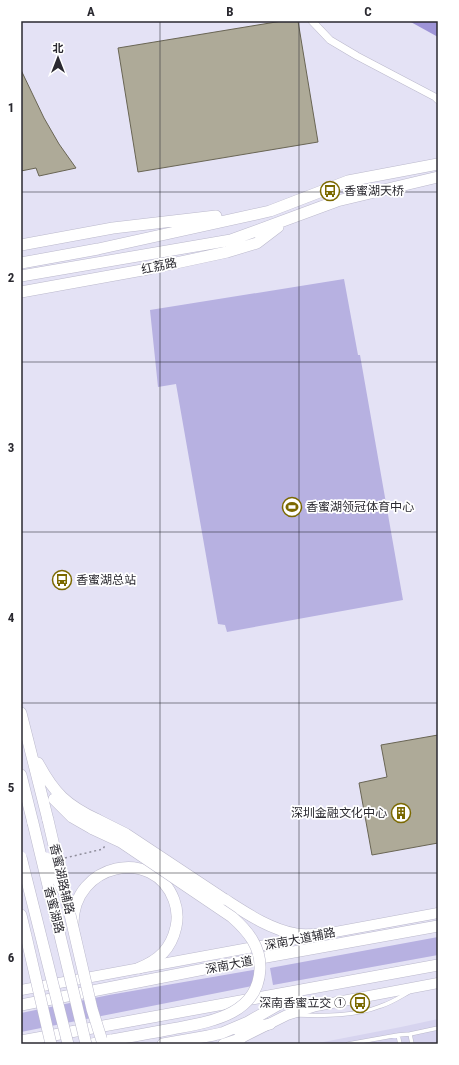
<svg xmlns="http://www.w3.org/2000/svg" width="459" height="1065" viewBox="0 0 459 1065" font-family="'Roboto Condensed','Noto Sans SC',sans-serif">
	<rect width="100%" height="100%" fill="#e4e2f5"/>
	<path fill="#d7d4ef" d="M438 1019V1044H313L401 1027Z"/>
	<path fill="#b7b1e1" d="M344 279 358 355H360L403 600 227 632 225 625 218 624 176 384 158 387 150 310Z
		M438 937V955L273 985 270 968Z
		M259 969 262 984 21 1032V1013L109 995Z"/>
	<path fill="#9e94d7" d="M409 21H438V37Z"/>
	<path fill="#aeaa98" stroke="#696554" d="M282 21H298L318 142 138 172 118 48Z
		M21 70 44 118 59 144 76 168 39 176 36 168 21 171Z
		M438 735V843L372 855 359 783 387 777 381 745Z"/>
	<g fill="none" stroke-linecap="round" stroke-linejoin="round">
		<g stroke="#bbb9cc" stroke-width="4.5">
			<path id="service" d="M298 1015C325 1016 356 1016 381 1006 391 1003 400 997 409 992
				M398 1035 400 1044
				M348 1044 398 1035 410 1034
				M412 1044 410 1034 438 1028"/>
		</g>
		<g stroke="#bbb9cc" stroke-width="8">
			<path id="minor" d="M312 21 330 40 357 56 435 97 438 100"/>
		</g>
		<g stroke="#bbb9cc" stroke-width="11">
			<path id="secondary" d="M21 990 438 913
				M223 1044 241 1038 287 1015 316 1006 438 983"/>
		</g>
		<g stroke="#bbb9cc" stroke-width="12">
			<path id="primary" d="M21 245 113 228 216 216
				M21 263 98 249 270 211 348 181 438 164
				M21 276 231 240 337 201 438 177
				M21 292 148 269 227 252 257 243 278 227
				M21 713 48 820
				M38 763C54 793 66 805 98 820
				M54 799 72 817 93 829
				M224 899C246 913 269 929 296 934 307 936 319 934 330 933
				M21 915 26 936
				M73 924C73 863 154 846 174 900 177 908 178 918 176 927 171 949 159 960 139 968
				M21 1005 266 957 438 926
				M239 1031 270 1024
				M208 1036 222 1033 248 1022 297 994
				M21 1041 438 965
				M92 1044 111 1040
				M163 1044 214 1035"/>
		</g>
		<g stroke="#bbb9cc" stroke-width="12">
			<path id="trunk" d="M21 775 33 823
				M237 1044 241 1038"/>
		</g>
		<path stroke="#8f8d9b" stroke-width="1.5" stroke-dasharray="2 3" stroke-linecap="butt" d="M65 858 103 849 106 844"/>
		<use href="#service" stroke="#fff" stroke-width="3.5"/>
		<use href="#minor" stroke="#fff" stroke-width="7"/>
		<use href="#secondary" stroke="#fff" stroke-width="10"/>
		<use href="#primary" stroke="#fff" stroke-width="11"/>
		<use href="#trunk" stroke="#fff" stroke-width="11"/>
		<g stroke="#bbb9cc" stroke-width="12" stroke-linecap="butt">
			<path id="primary-bridge" d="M48 820 92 1009 103 1044
				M98 820 126 834 224 899
				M93 829 121 842 232 917C248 931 261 947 260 969 258 1016 208 1022 172 1029 152 1033 132 1036 112 1040
				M26 936 51 1044"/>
		</g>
		<g stroke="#bbb9cc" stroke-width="12" stroke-linecap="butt">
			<path id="trunk-bridge" d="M33 823 86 1044
				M21 857 68 1044
				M46 858 67 898"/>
		</g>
		<use href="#primary-bridge" stroke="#fff" stroke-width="11"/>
		<use href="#trunk-bridge" stroke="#fff" stroke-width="11"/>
	</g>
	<path fill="none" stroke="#2a2930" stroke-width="1" stroke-opacity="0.55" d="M160 21V1044M299 21V1044M21 192H438M21 362H438M21 532H438M21 703H438M21 873H438"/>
	<defs>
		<g id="bus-ring" transform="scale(1)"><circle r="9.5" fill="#fff" stroke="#7b6900" stroke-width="1.5"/><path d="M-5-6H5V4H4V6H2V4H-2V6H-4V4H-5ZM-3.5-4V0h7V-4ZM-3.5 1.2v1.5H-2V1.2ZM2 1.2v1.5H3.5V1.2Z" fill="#7b6900"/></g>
		<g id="stadium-ring" transform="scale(1)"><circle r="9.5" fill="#fff" stroke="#7b6900" stroke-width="1.5"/><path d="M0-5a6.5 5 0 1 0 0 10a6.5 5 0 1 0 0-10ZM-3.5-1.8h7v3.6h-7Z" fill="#7b6900"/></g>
		<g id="building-ring" transform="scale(1)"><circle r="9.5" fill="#fff" stroke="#7b6900" stroke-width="1.5"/><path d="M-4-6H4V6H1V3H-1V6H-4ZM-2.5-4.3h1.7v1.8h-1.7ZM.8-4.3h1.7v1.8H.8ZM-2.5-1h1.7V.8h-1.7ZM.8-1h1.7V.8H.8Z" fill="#7b6900"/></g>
	</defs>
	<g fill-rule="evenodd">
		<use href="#bus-ring" x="330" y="191"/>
		<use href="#stadium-ring" x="292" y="507"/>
		<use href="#bus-ring" x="62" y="580"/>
		<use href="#building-ring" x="401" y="813"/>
		<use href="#bus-ring" x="360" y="1003"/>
	</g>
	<g text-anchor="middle" stroke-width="3.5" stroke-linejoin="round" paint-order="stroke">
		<g font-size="12" fill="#2a2930" stroke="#fff" text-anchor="start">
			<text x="344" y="195">香蜜湖天桥</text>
			<text x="306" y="511">香蜜湖领冠体育中心</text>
			<text x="76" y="584">香蜜湖总站</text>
			<text x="387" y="817" text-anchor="end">深圳金融文化中心</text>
			<text x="346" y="1007" text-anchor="end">深南香蜜立交 ①</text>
		</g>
		<g font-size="12" fill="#2a2930" stroke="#fff">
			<text transform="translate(159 266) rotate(-12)" y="4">红荔路</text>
			<text transform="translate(62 879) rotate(77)" y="4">香蜜湖路辅路</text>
			<text transform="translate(54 910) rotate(76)" y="4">香蜜湖路</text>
			<text transform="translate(300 939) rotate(-11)" y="4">深南大道辅路</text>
			<text transform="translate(229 965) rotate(-11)" y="4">深南大道</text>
		</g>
	</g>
	<rect width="459" height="1065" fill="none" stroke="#ffffff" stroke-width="44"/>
	<g transform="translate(58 58)" stroke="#ffffff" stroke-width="3" paint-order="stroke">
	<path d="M0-3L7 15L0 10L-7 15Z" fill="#2a2930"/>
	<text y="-6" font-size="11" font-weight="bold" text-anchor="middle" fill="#2a2930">北</text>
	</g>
	<rect x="22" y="22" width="415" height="1021" fill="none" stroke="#2a2930" stroke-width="1.5"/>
	<g font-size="13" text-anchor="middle" font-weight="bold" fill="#2a2930">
		<text x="91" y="16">A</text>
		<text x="230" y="16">B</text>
		<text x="368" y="16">C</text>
		<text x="11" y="112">1</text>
		<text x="11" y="282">2</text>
		<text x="11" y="452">3</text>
		<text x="11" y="622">4</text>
		<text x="11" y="792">5</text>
		<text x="11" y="962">6</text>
	</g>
</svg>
